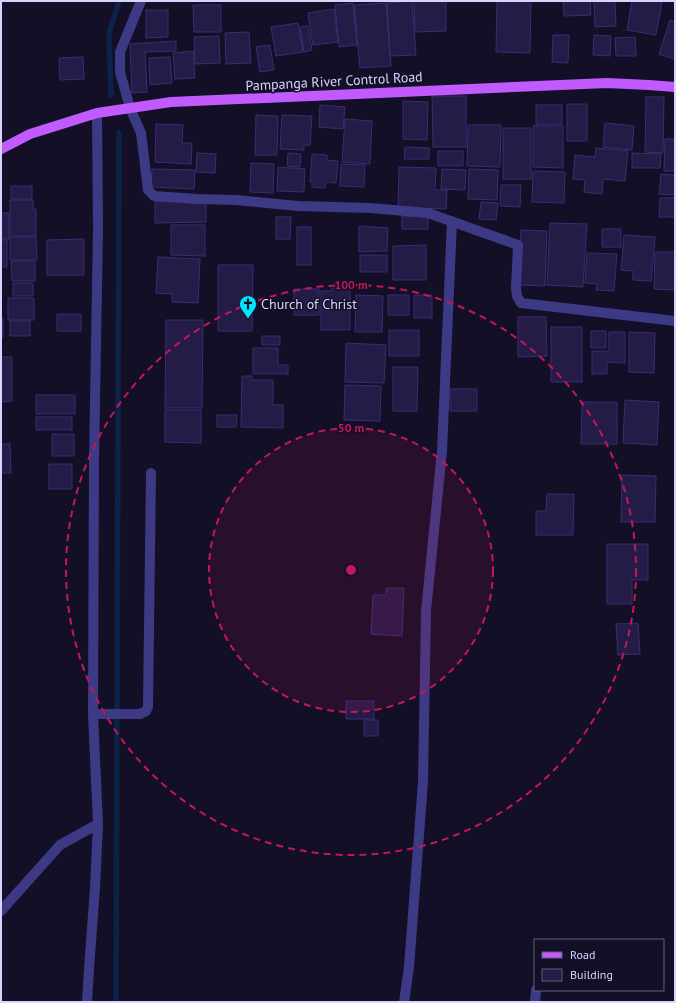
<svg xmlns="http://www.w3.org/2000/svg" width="676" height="1003" viewBox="0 0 676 1003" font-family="'PT Sans',sans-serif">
	<rect width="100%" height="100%" fill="#130f26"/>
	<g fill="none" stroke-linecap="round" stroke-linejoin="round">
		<path stroke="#0c2248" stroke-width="5.5" d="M111 95 109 33 119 1
			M116 1002 119 133"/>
	</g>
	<path fill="#241b47" stroke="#3b2d73" d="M412 1 416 55 390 56 387 3Z
		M414 1H446V31L415 32Z
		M497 1H531L530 53 496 52Z
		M563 1H590L591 15 564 16Z
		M594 1H615L616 26 595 27Z
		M632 1H657L662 2 656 35 627 30Z
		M353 3 357 45 339 47 335 5Z
		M386 3 391 66 360 68 354 5Z
		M193 5H221V32H194Z
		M334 9 338 42 313 45 308 13Z
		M146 10H168V37L146 38Z
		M670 20 675 22V59L659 54Z
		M298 23 303 52 276 56 271 27Z
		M308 26 312 50 304 52 300 27Z
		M249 32 251 63 226 64 225 33Z
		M553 35H569L568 63 552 62Z
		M594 35 611 36 610 56 593 55Z
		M219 36 220 63 195 64 194 37Z
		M635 37 636 56H616L615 38Z
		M176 41V51L145 52 147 92 132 93 130 44Z
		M270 45 274 70 260 72 256 47Z
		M193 51 195 78 175 79 173 53Z
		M83 57 84 79 60 80 59 58Z
		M170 57 172 83 150 85 149 58Z
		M432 96H466V147H433Z
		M646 97H664L663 153 645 152Z
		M403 101 428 102 427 140 403 139Z
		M567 104H587V141H567Z
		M320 105 345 107 343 129 319 127Z
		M536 105H562V124L536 125Z
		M256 115 278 116 277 155H255Z
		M282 115 312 116 310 145H304V150L280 149Z
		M345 119 372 121 370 164 342 162Z
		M605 123 634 126 632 150 603 147Z
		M156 124 183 125 182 143H192L191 164 155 162Z
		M468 125H501L500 167 467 166Z
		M533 126H563V168L533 167Z
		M503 128H531V179H503Z
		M665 139H675V171H664Z
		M405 147 429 148V159H404Z
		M596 148 628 151 625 181 603 179 602 194 584 192 585 180 573 179 575 155 595 157Z
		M438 151H463V166H438Z
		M197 153 216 154 215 173 196 172Z
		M288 153 301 154 300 167 287 166Z
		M632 153 661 154 660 168H632Z
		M312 154 327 155V160L338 161 336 183 326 182 325 188 312 187V182H310Z
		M251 163 274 164 273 193 250 192Z
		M341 164 365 165 364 187 340 186Z
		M278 167 305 169 304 192 277 191Z
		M399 167 436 168 435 190H447L446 209 398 208Z
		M152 169 195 170 194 189 151 187Z
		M442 169 466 170 465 190 441 189Z
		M469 169 498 170 497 200 468 199Z
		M533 171 565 172 564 203 532 202Z
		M661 174 675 175 674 195 659 194Z
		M501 185H521L520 207 500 206Z
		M11 186H32V199H11Z
		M660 198H675V217H659Z
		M10 200H33V209H36V236H10Z
		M155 201H206V222L155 223Z
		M481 202 498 203 496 220 479 219Z
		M1 213H9V239H1Z
		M402 216H428V229H402Z
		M276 217H291L290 239H276Z
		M550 223 587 224 583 287 547 285Z
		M171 225H205V256L171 255Z
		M359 226 388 228 387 251 359 252Z
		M297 227H311V265H297Z
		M602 229H621V247H602Z
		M521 230 547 231 545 286 519 285Z
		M624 235 655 237 651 281 633 280V271L621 270Z
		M10 237H36L37 260H10Z
		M84 239V275H47V240Z
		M1 240H7V267H1Z
		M426 245V280H393V246Z
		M655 252H675V290L654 289Z
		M587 253 617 254 614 291 596 290 597 284 585 283Z
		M360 255H387V272H360Z
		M158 257 200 259 198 303 172 302V294L156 293Z
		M11 261H35V281H12Z
		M218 265H253L252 331H218Z
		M13 283H33V296H13Z
		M332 288H350V330H321V291H332Z
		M294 289H319V315H294Z
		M356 295 383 296 382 332H355Z
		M388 295H409V315H388Z
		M414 295H432V318H414Z
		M8 298H34V320H8Z
		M57 314H81V331H57Z
		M518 317H546L547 356 518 357Z
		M1 319H3V337H1Z
		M166 320H203L202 408H165Z
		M10 321H30V336H10Z
		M551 327H582V382H551Z
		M389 330H419V356H389Z
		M591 331H606V348H591Z
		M609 332H625V363L607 362V374H592V351H609Z
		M629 332 655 333 654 373 629 372Z
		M262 336H280V345H262Z
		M346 343 386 345 384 383 345 382Z
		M253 348H278V365H288V374H253Z
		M1 357H12V401L1 402Z
		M393 367H418L417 411H393Z
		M242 376H252V380H273V405H283V428L241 427Z
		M345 385 381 386 380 421 344 420Z
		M450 389H477V411H450Z
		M36 395H75V414H36Z
		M625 400 659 402 657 445 623 443Z
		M582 402H617V444H581Z
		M165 410H201V443L165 442Z
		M217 415H237L236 427H217Z
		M36 417H72V430H36Z
		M52 434H74V456H52Z
		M1 444H10L11 473H1Z
		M49 464H72V489H49Z
		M622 475 656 476 655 522H621Z
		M547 494H574L573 535H536V511H546Z
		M607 544H648V580H632V604H607Z
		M386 588H404L402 636 371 634 373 595H386Z
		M638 623 640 654 618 655 616 624Z
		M346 701H374V719H346Z
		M364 720H378V736H364Z"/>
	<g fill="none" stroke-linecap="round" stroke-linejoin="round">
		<path stroke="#3d3a85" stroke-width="10" d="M141 1 120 52V72L130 108 141 133 148 190 154 196 197 199 236 200 298 206 370 208 428 213 518 245 516 288 517 296 521 303 675 321
			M93 714H140L146 711 148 707 151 473
			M1 911 60 845 98 824
			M87 1002 89 969 95 888 98 824 93 714 94 460 98 229 97 113
			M404 1002 409 967 423 782 426 611 442 451 452 221
			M535 1002 536 990"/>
		<path stroke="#c25bff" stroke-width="10" d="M1 149 30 134 97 113 171 102 607 83 649 85 675 87"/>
	</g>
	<circle cx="351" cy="570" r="142" fill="#c2185b" fill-opacity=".12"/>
	<g fill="none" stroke="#c2185b" stroke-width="2" stroke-dasharray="7 5">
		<circle cx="351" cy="570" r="142"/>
		<circle cx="351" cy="570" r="285"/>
	</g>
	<defs>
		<g id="church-pin" transform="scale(0.9)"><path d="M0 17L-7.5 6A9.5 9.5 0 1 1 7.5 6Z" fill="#00e5ff" stroke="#130f26"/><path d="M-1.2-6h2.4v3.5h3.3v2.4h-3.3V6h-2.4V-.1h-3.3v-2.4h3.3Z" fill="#111"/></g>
	</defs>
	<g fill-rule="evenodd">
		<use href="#church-pin" x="248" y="304"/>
	</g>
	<g text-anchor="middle" stroke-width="3" stroke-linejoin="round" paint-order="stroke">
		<g font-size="14" fill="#d9d4ff" stroke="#130f26">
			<text transform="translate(334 81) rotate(-3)" y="5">Pampanga River Control Road</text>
		</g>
		<g font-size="14" fill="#d9d4ff" stroke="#130f26" text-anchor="start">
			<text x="261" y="309">Church of Christ</text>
		</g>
	</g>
	<circle cx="351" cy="570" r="6" fill="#c2185b" stroke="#130f26" stroke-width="2"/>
	<g font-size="12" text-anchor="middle" font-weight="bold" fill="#c2185b" stroke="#130f26" stroke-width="3" stroke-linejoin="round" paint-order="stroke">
		<text x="351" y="289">100 m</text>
		<text x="351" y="432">50 m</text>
	</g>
	<rect width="676" height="1003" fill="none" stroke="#d9d4ff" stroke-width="4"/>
	<rect x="534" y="939" width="130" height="52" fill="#130f26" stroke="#625e7d"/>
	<rect x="542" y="952" width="20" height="6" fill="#c25bff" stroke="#625e7d"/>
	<text x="570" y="959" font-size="12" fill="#d9d4ff">Road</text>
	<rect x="542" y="969" width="20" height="12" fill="#241b47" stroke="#625e7d"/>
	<text x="570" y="979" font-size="12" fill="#d9d4ff">Building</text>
</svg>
